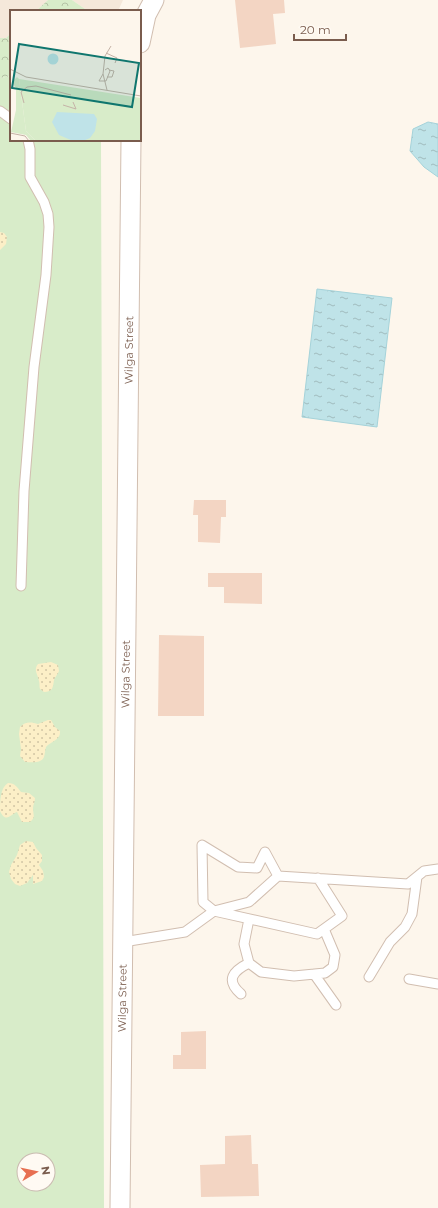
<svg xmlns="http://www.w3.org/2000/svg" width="438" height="1208" viewBox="0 0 438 1208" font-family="Montserrat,sans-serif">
	<defs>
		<pattern id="forest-crowns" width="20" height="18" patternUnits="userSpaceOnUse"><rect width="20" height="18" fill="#d8ecc9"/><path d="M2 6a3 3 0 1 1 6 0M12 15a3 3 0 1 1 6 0" fill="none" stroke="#b4c2a5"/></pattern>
		<pattern id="sand-dots" width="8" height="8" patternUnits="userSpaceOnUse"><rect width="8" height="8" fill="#fcefc7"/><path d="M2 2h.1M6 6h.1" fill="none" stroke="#d1c5a4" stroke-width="1.8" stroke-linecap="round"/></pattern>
		<pattern id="water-ripples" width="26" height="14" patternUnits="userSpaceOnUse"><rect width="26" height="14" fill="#bfe3e8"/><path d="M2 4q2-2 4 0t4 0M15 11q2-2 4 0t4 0" fill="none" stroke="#a0bbbe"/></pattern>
	</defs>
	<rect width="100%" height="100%" fill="#fdf6ec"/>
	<path fill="#f5e8da" d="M0 0H48L36 11H11V33L6 38H0Z
		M72 0H123L118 11H88Z"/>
	<path fill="#d8ecc9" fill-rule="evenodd" d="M11 76V140H101L104 1208H0V78ZM24 1160H48V1184H24Z"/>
	<path fill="url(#forest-crowns)" d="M48 0H72L88 11H36Z
		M11 33V76L0 78V38H6Z"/>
	<path fill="url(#sand-dots)" d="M0 232 4 233 7 237 6 244 0 250Z
		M51 662 58 665 59 671C58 674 55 677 54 680 53 687 53 692 44 692L40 689C39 686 40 684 39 681 38 674 33 671 38 664Z
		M48 720H51L55 727 60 731C61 740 51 741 46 747 45 750 45 754 44 757 41 764 31 762 25 762L20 756 21 749 19 734 20 727C25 721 32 722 38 724Z
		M8 783C15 783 17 787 21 792L29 793 35 798C35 802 33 805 33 808 33 815 36 817 30 822H22L17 812C11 814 6 824 0 811 0 801 0 788 8 783Z
		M26 841 33 842 36 848 42 855V861L39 865 43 871 44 877 42 881 33 884V875L27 883 20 886 15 884 11 879 9 872 11 865 17 855 20 845Z"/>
	<path fill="url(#water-ripples)" stroke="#a5d3da" d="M428 122 438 124V177L424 167 410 151 413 129Z
		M317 289 392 298 377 427 302 417Z"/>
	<path fill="#f3d5c3" d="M235 0H284L285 13 273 14 276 44 240 48Z
		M194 500H226V517H221L220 543 198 542V515H193Z
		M208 573H262V604L224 603V587H208Z
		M159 635 204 636V716H158Z
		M206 1031V1069H173V1055H181V1032Z
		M251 1135 252 1164H258L259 1196 201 1197 200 1165 225 1164V1136Z"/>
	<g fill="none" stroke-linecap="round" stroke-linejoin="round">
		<g stroke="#d1beb0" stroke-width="11">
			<path id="lane" d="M0 111 11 119
				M21 586 24 491 34 367 46 275 49 227 48 214 44 202 30 177V149L28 140
				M278 876 265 852 257 868 238 867 202 845 203 902 214 911 317 934 342 916 318 878
				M249 919 244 944 249 963 261 972 294 976 325 973 333 967 335 955 324 929
				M123 942 185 932 214 911 249 902 278 876 408 884 424 871 438 869
				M314 974 336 1005
				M369 977 390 942 405 927 412 914 417 877
				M409 979 438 984
				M241 994C225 980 233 971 249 963"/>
		</g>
		<g stroke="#d1beb0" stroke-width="21">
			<g id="street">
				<path d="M140 43 146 15 154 0"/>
				<path id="s1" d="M120 1208 131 140"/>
			</g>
		</g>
		<use href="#lane" stroke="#fff" stroke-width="9"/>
		<use href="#street" stroke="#fff" stroke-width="19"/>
	</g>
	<g text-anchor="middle" stroke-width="3" stroke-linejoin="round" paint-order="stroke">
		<g font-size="11" fill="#7a5c4d" stroke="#fffaf3">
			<text dy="4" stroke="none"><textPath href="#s1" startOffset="858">Wilga Street</textPath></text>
			<text dy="4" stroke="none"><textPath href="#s1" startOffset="534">Wilga Street</textPath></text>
			<text dy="4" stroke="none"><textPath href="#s1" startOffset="210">Wilga Street</textPath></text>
		</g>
	</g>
	<g transform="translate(10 10)">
		<rect width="131" height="131" fill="#fdf6ec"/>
		<path d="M9 69 131 88V131H26L16 121Z" fill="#d8ecc9"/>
		<path d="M7 67 9 69 16 121 26 131H21L16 125 1 122 6 100V78L2 72Z" fill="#d8ecc9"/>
		<path d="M37.5 49a5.5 5.5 0 1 1 11 0a5.5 5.5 0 1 1-11 0ZM47 102 84 104 87 109 85 121 80 128 73 131H63L49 125 42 112Z" fill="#bfe3e8"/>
		<path fill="none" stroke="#c5b3a7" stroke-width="1" d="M96 43 107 48 105 53M0 59 16 67 131 86M93 64 89 71H96L100 61 98 58 95 60M97 67H102L104 61 99 60M97 80 93 64 95 46 101 36M14 93 11 82 17 77 26 76 61 85M53 95 66 99 63 92M0 123 15 126 19 131"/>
		<path fill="#0f766e" fill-opacity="0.15" stroke="#0f766e" stroke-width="2" d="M9 34 129 53 122 97 2 78Z"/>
		<rect width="131" height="131" fill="none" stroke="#7a5c4d" stroke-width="2"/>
	</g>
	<g transform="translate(36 1172) rotate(81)"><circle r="19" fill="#fffaf3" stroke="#cabbb1"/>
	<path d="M0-3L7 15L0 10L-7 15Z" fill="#e76f51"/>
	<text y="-6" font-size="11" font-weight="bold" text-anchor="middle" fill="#7a5c4d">N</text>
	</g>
	<path d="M294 34v6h52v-6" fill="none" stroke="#7a5c4d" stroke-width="2"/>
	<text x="300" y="34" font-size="12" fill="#7a5c4d" stroke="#fffaf3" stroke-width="3" paint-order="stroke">20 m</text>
</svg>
